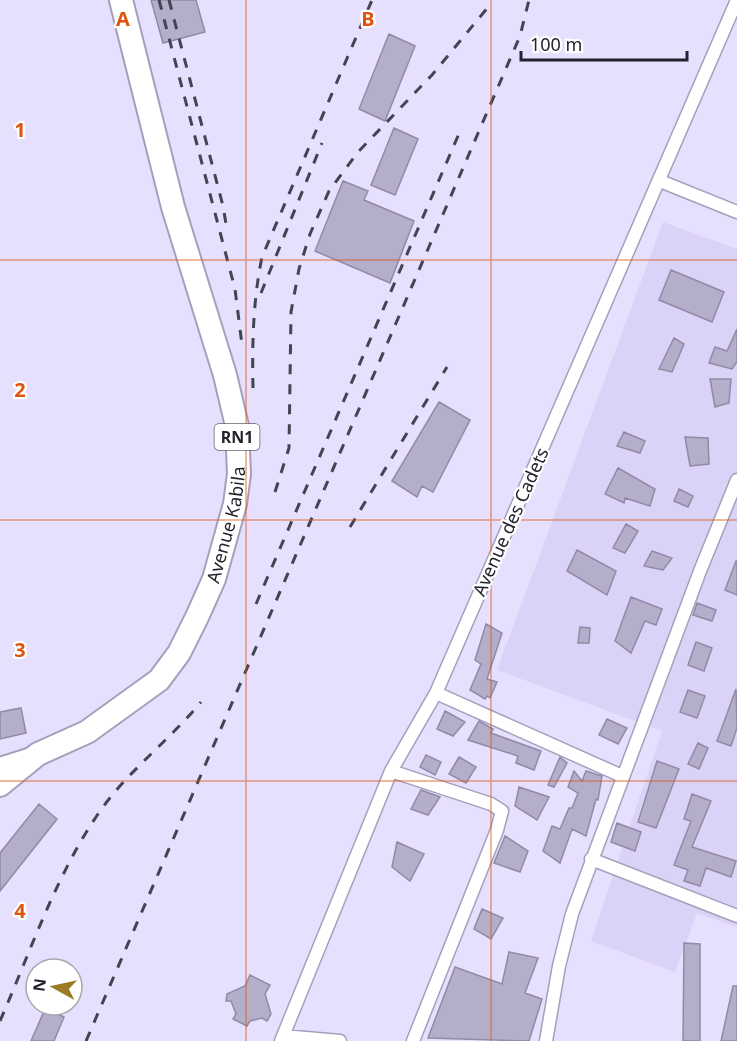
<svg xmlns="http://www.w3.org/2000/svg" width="737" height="1041" viewBox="0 0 737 1041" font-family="'Noto Sans',sans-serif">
	<rect width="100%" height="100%" fill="#e6dffd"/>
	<path fill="#dbd2f7" d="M663 222 737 249V927L697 913 675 972 591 941 662 731 497 670Z"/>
	<path fill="#b5aeca" stroke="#918aa6" stroke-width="1.5" d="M151 0H196L205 32 163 43Z
		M389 34 415 46 385 121 359 109Z
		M394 128 418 139 395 195 371 185Z
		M343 181 368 191 364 200 414 221 390 283 315 251Z
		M671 270 724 292 712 322 659 300Z
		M737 329V362L732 369 709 363 715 347 727 351Z
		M674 338 684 344 672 372 659 369Z
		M710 379H731L729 403 715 407Z
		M439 402 470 420 433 492 422 486 417 497 392 481Z
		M624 432 645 441 640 453 617 446Z
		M685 437 708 438 709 464 690 466Z
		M618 468 655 489 650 506 625 498 624 503 605 494Z
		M679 489 693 496 688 507 674 501Z
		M626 524 638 531 625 553 613 548Z
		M577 550 616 571 607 595 567 571Z
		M652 551 672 558 663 570 644 566Z
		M736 561H737V595L725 590Z
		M631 597 662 609 656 625 645 621 631 653 615 641Z
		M697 603 716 610 712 621 693 615Z
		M486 624 502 633 487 679 497 682 490 698 487 696 485 699 470 690 481 664 475 660Z
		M580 627 590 628 589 643H578Z
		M696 642 712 648 704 671 688 665Z
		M736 689 737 728 731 746 717 741Z
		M688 690 705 696 697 718 680 712Z
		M21 708 26 733 0 739V712Z
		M445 711 465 722 453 736 437 729Z
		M607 719 627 728 618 744 599 735Z
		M479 721 493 729 491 733 541 751 534 770 516 763 518 756 468 740Z
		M698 743 708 748 699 769 688 764Z
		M426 755 441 762 435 775 420 767Z
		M459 757 476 767 466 783 449 774Z
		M560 757 567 763 554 787 548 785Z
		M657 761 679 769 656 828 638 822Z
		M574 771 582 781 586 771 602 776 598 800 596 799 586 836 572 829 560 863 543 851 552 826 560 829 569 808H572L578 793 568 787Z
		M519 787 549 797 537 820 515 806Z
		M421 790 440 797 428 815 411 809Z
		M692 794 711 801 692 847 736 861 731 877 706 868 700 886 684 881 688 870 674 865 691 821 684 819Z
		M39 804 57 819 0 891V853Z
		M617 823 641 832 635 851 611 842Z
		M505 836 528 851 520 872 494 863Z
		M397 842 424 854 410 881 392 867Z
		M482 909 503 918 491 939 474 929Z
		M684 943 700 944V1041H683Z
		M509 952 538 958 525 993 542 999 529 1041 428 1038 455 967 502 984Z
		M250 975 270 985 265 994 271 1014 267 1021 262 1018 250 1021 247 1026 233 1019 236 1014 231 1001H226L227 994 245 986Z
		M733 986H737V1041H721Z
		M45 1009 64 1017 54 1041H31Z"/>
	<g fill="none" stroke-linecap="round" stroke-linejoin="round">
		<g stroke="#a69fbb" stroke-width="15">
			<path id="street" d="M660 181 737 212
				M436 693 622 776
				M391 771 491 804 502 811 497 830 413 1041
				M591 859 737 916
				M283 1036 340 1041
				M281 1041 391 771 436 693 737 0
				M546 1041 559 966 572 914 700 571 737 480"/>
		</g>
		<g stroke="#a69fbb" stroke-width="20">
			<path id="secondary" d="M0 766 31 756"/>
		</g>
		<g stroke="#a69fbb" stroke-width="26">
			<g id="highway">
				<path id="s1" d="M0 785 38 754 87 732 159 680 179 653 197 617 214 579 235 504 239 474 237 426 225 375 173 207 121 0"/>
			</g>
		</g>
		<use href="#street" stroke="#fff" stroke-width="12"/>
		<use href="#secondary" stroke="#fff" stroke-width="16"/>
		<use href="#highway" stroke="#fff" stroke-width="22"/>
		<path stroke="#454351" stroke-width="3" stroke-dasharray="10 10" stroke-linecap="butt" d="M159 0 235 289 242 345
			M169 0 223 206 227 230
			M261 293 322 143
			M253 388C252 343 253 301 262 257L372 0
			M275 492 289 448 291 312 299 269 310 234 329 191 358 152 432 75 489 6
			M350 527 447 367
			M256 604 461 129
			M0 1021C29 955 55 878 96 817 124 774 168 742 201 702
			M86 1041 520 36 529 0"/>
	</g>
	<path fill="none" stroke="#de560e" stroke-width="1.5" stroke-opacity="0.55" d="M246 0V1041M491 0V1041M0 260H737M0 520H737M0 781H737"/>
	<g text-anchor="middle" stroke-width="4.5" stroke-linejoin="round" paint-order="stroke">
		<rect fill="#fff" stroke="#66646c" stroke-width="1.5" x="214.5" y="424" width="45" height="26" rx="4.5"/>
		<g font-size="16" font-weight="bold" fill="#24222d">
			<text x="237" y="443">RN1</text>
		</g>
		<g font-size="18" fill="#24222d" stroke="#fff">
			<text transform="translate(511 522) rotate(-66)" y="6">Avenue des Cadets</text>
			<text dy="6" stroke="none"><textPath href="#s1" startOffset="363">Avenue Kabila</textPath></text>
		</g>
	</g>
	<g font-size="20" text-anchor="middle" font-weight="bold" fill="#de560e" stroke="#fff" stroke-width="4.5" stroke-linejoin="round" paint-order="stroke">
		<text x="123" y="26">A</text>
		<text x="368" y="26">B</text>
		<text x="20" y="137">1</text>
		<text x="20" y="397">2</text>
		<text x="20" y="657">3</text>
		<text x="20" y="918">4</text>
	</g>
	<g transform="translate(54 987) rotate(278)"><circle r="28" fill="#ffffff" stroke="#a7a7ab" stroke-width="1.5"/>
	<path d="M0-4.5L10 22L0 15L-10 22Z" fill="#9c7b25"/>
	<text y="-9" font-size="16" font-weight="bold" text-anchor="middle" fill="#24222d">N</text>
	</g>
	<path d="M521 51v9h166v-9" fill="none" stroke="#24222d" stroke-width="3"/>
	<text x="530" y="51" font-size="18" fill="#24222d" stroke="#ffffff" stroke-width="4.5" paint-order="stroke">100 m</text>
</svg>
